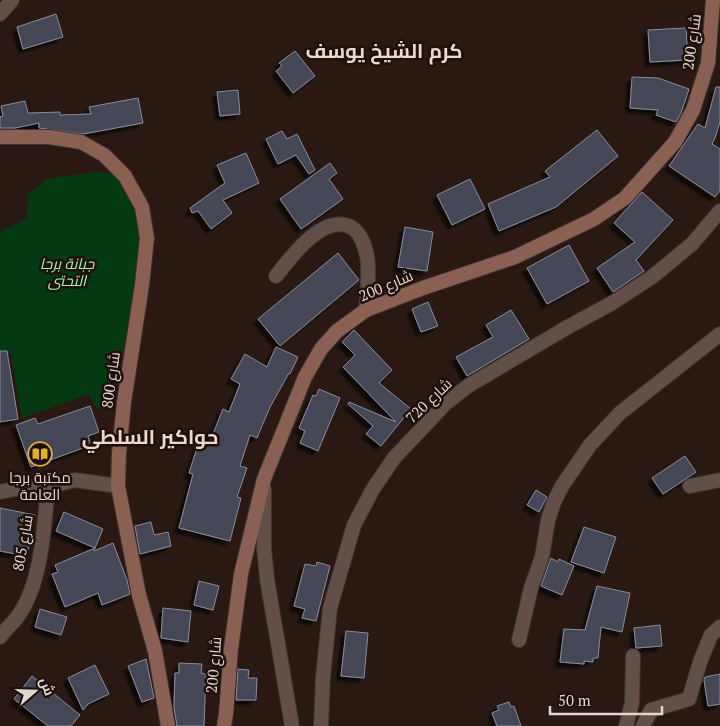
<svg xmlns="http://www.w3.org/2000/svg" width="720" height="726" viewBox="0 0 720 726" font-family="'PT Serif',Cairo,serif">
	<defs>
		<filter id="shadow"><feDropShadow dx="-4.5" dy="4.5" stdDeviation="1" flood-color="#0009"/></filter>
	</defs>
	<rect width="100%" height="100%" fill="#291912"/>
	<path fill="#053912" d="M96 172 113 174C130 196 136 211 142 239L114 407 96 409 89 394 22 418 11 354 0 356V232L27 218 28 195 47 179Z"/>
	<path fill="#454657" stroke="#898b9e" filter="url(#shadow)" d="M56 14 63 37 23 49 17 27Z
		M686 28 688 60 650 62 648 30Z
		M295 51 315 76 293 93 276 71 282 66 279 63Z
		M632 77 658 78 689 89 681 113 676 122 656 115 658 110 630 108Z
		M716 87H720V122L715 138 712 144 720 149V191L715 197 669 166 698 124 705 128Z
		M238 90 240 114 220 116 217 92Z
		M138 98 143 123 83 134 39 128V123L15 128H0V117L3 116 1 106 25 101 28 113 60 112V115L91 114 89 107Z
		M597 130 618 156 556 207 499 231 488 204 550 177 545 171Z
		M282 131 287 139 297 134 315 170 309 174 296 155 278 164 266 139Z
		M246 153 259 183 223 200 232 213 211 229 198 211 192 213 190 208 225 183 217 165Z
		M330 163 337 173 329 179 343 199 301 229 280 199Z
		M470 179 485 209 452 225 437 195Z
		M642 192 673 220 636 260 644 271 613 292 597 268 635 242 614 223Z
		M405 227 433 232 427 271 398 267Z
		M569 245 589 281 547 304 527 268Z
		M338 253 359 280 280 346 258 319Z
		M428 302 438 326 421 332 412 309Z
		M511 310 529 339 467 376 456 357 493 337 486 325Z
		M354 330 392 370 379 383 411 409 381 446 366 434 373 426 348 404 349 402 396 422 343 367 355 355 342 342Z
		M276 347 298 357 290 374 289 373 270 407 257 438 250 435 240 466 247 468 237 497 241 498 230 541 179 528 193 474 189 473 198 445 202 446 203 442 209 444 223 409 229 412 240 384 231 379 245 354 267 367Z
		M0 351H7L18 419 0 422Z
		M319 389 340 398 318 451 300 443 305 431 299 428 313 395 316 396Z
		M90 406 99 432 88 436 91 445 31 467 16 425 35 418 38 424Z
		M685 456 696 472 663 494 652 478Z
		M536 490 547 497 539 512 527 505Z
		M0 508 35 515 27 556 0 551Z
		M64 512 103 529 95 548 56 531Z
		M151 522 154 535 168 532 171 546 140 554 135 526Z
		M584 527 616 537 604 573 571 562Z
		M113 543 127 580 130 594 102 605 98 593 65 607 52 574 58 572 55 565 95 548 94 551Z
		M551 558 558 562 559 559 574 566 562 595 541 586Z
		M317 562 330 566 316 621 302 618 305 609 294 606 305 564 316 566Z
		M199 581 219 586 213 610 194 605Z
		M597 586 630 593 622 632 601 627 598 658H593V662L584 661V664L560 662 564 629 585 630Z
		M163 608 191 611 188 642 161 638Z
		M40 609 67 617 61 635 35 627Z
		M660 625 662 646 636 648 634 628Z
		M346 631 368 633 364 678 341 676Z
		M146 659 154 698 142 702 128 666Z
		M179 663 202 664 201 673 206 674 204 726H177L174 707 175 673H179Z
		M95 665 109 694 88 704 83 710 68 678Z
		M238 669 249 670 248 678H257L256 700H236Z
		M720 674V704L708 706 704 680 705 677Z
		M32 676 80 715 71 726H48L14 699Z
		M509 702 511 707 514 706 521 726H497L492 713 499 710 497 706Z"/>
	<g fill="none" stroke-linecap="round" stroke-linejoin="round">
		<g stroke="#3f3230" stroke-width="16">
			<path id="minor" d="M0 14 12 0
				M276 276C291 257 323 213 351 227 360 232 365 246 367 256 370 273 367 293 366 310
				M690 486 720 480
				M264 489V548L267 579 292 726
				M0 492 30 486 48 487
				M0 637C6 628 15 622 20 613 42 580 44 525 48 487L75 480 118 486
				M519 640 531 588 542 557 548 520 554 502 562 486 590 445 620 413 720 334
				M321 726 323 677 330 608 354 525 373 489 394 458 446 403 468 386 566 328 612 303 652 277 692 244 720 211
				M626 726 632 703 633 656
				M643 726 651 710 689 699 700 662 711 635 720 627"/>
		</g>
		<g stroke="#3f3230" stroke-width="16">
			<path id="secondary" d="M0 137H49L81 142 104 155 125 176 142 207 147 238 142 285 124 402 119 453 118 486 139 595 155 651 168 726
				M224 726 226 714 231 649 241 574 264 479 305 377 321 349 337 331 366 310 423 288 515 257 594 219 625 198 675 142 693 110 708 63 713 0"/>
		</g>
		<use href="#minor" stroke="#624f48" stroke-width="14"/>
		<use href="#secondary" stroke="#8a6052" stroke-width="14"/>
	</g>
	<defs>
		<g id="library-ring" transform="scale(1.25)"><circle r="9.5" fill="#1f100a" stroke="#e1af34" stroke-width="1.5"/><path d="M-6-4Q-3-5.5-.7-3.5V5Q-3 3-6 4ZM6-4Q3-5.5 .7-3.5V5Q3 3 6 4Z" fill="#e1af34"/></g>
	</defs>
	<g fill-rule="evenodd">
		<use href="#library-ring" x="40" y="454"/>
	</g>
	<g text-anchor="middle" stroke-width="5" stroke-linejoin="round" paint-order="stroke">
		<g font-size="15" fill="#e2d6d2" stroke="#1f100a">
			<text transform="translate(692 42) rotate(-82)" y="5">شارع 200</text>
			<text transform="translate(386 286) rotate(-23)" y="5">شارع 200</text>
			<text transform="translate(111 380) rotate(-82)" y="5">شارع 800</text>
			<text transform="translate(429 401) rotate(-44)" y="5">شارع 720</text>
			<text transform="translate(23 543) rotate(-80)" y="5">شارع 805</text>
			<text transform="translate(214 665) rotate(-85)" y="5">شارع 200</text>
		</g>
		<g font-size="15" font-style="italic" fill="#9bf9a5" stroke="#1f100a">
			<text x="67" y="269">جبانة برجا<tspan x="67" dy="17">التحتى</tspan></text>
		</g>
		<g font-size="15" fill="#e2d6d2" stroke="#1f100a">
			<text x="40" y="483">مكتبة برجا<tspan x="40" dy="17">العامة</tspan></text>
		</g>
		<g font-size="20" font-weight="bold" fill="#eed7ce" stroke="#1f100a">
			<text x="384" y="58">كرم الشيخ يوسف</text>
			<text x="150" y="444">حواكير السلطي</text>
		</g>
	</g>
	<g transform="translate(35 691) rotate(70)" stroke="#1f100a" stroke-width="4" paint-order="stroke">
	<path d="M0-4L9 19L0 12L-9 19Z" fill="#e2d6d2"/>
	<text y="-8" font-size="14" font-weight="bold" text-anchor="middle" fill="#e2d6d2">ش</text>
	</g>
	<path d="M550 706v8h112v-8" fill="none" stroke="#e2d6d2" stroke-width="2.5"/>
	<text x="558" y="706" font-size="15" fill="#e2d6d2" stroke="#1f100a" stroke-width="4" paint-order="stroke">50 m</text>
</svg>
